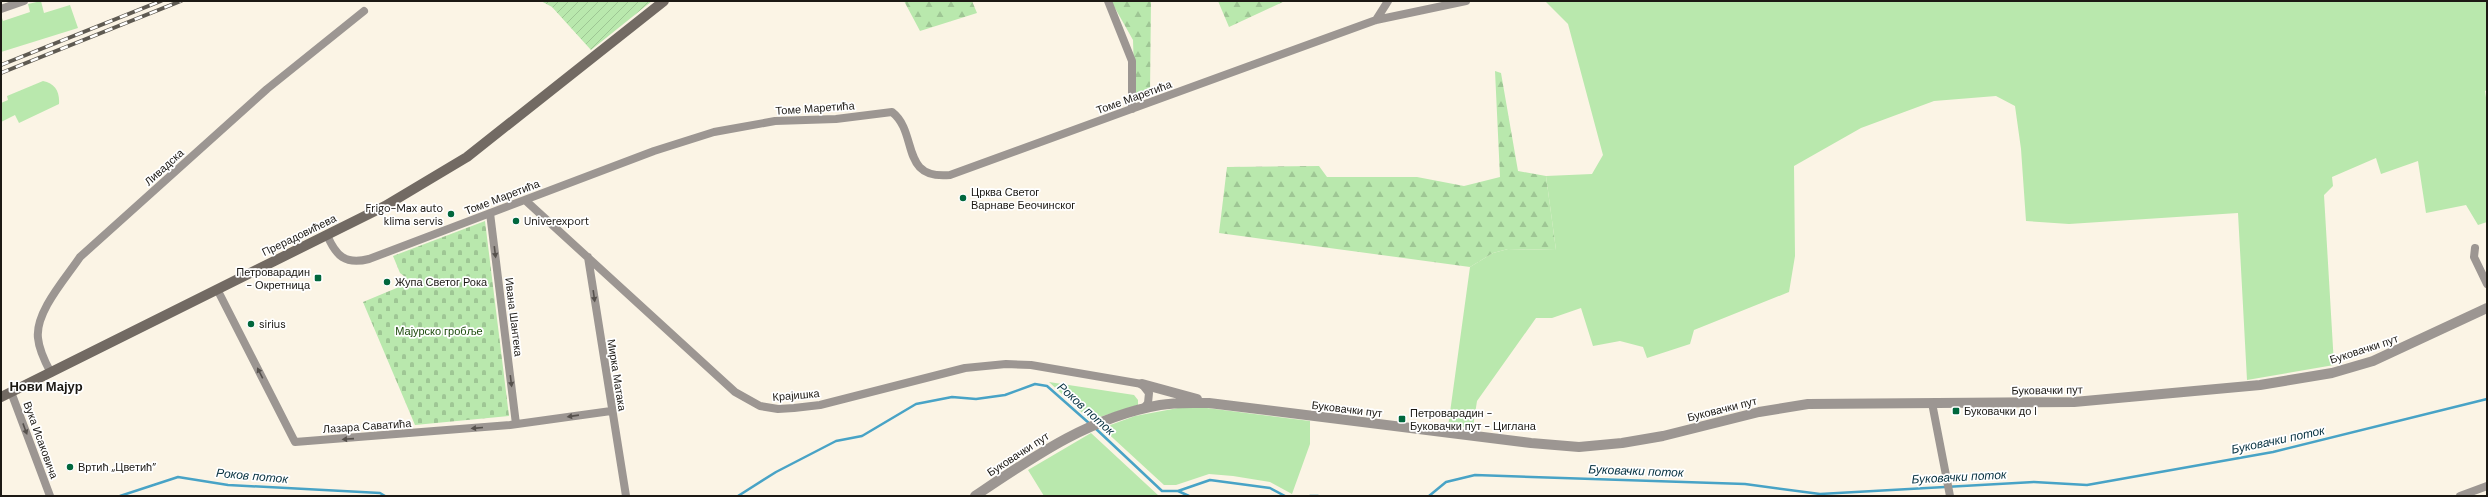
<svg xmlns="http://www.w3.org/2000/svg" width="2488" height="497" viewBox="0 0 2488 497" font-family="'DM Sans',sans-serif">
	<defs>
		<pattern id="forest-firs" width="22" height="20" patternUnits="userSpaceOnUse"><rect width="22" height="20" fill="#b9e8ad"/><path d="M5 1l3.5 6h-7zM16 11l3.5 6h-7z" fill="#9ec694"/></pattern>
		<pattern id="cemetery-stones" width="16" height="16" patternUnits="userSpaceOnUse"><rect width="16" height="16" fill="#b9e8ad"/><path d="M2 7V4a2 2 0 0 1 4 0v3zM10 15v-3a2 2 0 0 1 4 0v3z" fill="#9ec694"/></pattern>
		<pattern id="garden-furrows" width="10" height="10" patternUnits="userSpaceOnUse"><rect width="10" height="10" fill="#b9e8ad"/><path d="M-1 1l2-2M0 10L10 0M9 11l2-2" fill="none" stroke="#9ec694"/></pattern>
	</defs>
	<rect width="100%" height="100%" fill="#fbf4e5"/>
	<path fill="#b9e8ad" d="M41 1 44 13 70 5 78 28 1 52V15L3 21 30 12 28 4Z
		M1569 1H2487V90L2485 91 2487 104V222L2478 225 2466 205 2426 213 2418 161 2381 174 2376 158 2332 177 2333 186 2324 195 2334 365 2247 380 2238 213 2069 224 2026 221 2021 149 2015 106 1996 96 1934 101 1861 128 1794 166 1795 256 1789 292 1694 330 1690 344 1647 358 1643 347 1620 341 1593 346 1581 308 1552 318H1536L1477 401 1473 427H1448L1470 267 1493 253 1508 249 1556 250 1546 176 1592 174 1603 155 1568 24 1546 2Z
		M43 81C55 83 60 92 59 104L19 123 15 115 1 122V103L8 100 7 96Z
		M1049 382 1134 395 1138 400V405L1090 420Z
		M1178 408H1207L1310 421V444L1292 494 1270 482 1233 476 1209 474 1176 485H1164L1102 428 1135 416Z
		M1091 433 1159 496H1044L1028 470Z"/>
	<path fill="url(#forest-firs)" d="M904 1H972L977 13 920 31Z
		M1111 1H1151L1150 94 1135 103 1133 40Z
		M1218 1H1285L1229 27Z
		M1495 71 1501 73 1518 171 1546 176 1556 250 1508 249 1493 253 1470 267 1219 233 1227 167 1319 166 1327 177H1417L1464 186 1500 177Z"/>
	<path fill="url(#cemetery-stones)" d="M485 221 509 416 415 425 363 302 399 287 398 284 403 281 404 276 400 273 393 256Z"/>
	<path fill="url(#garden-furrows)" d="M541 1H652L591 50 552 7Z"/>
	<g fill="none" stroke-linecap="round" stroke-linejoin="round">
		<path stroke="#48a3c6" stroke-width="2.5" d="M1094 427 1162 491H1178L1189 496
			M1178 491 1210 480 1270 488 1285 496
			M120 496 178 477 228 485 380 493 385 496
			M738 496 776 472 836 441 862 436 916 404 952 397 976 399 1005 395 1035 384 1047 386 1090 424
			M1310 496H1318
			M1429 496 1446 482 1475 475 1745 484 1820 494 2034 482 2087 485 2273 452 2487 399"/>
		<path stroke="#9c9692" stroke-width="8" d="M1108 1 1132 61V109
			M1 9 24 1
			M1376 20 1388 1
			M525 200 735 392 760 406 778 409 794 408 820 405 965 368 1006 364 1031 365 1142 384 1149 393 1148 403 1144 408
			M490 213 516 424
			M327 235C336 256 345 265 369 259L654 151 714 132 775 121 836 119 892 112C919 133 899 180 950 175L1376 20 1466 1
			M2475 248 2474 257 2487 284
			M588 257 626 496
			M217 289 295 442 510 425 611 411
			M51 373C45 362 39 350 38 338 35 312 66 278 80 257L267 89 364 11
			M11 392 50 496
			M1932 403 1950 496
			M2460 496 2487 486"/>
		<path stroke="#9c9692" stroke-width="10" d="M1142 384 1197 399
			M975 496C1033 457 1090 417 1160 405 1176 402 1192 403 1209 403L1531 443 1579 447 1622 443 1663 436 1759 412 1808 404 2074 402 2260 385 2332 373 2373 361 2487 308"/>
		<path stroke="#726a63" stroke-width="10" d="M1 397 385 206 467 157 664 1"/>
		<g stroke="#5e5a52" stroke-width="4">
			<path id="rail" d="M1 65 161 1
				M1 73 181 1"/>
		</g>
		<use href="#rail" stroke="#fff" stroke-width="2.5" stroke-dasharray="8" stroke-linecap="butt"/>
	</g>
	<defs><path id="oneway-solid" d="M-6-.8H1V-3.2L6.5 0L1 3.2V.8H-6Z"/></defs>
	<g fill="#56514d">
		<use href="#oneway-solid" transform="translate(495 252) rotate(83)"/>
		<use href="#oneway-solid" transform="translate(594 296) rotate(82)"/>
		<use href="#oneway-solid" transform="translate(260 373) rotate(-117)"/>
		<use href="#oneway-solid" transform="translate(511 381) rotate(83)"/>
		<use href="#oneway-solid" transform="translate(573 416) rotate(172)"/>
		<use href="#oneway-solid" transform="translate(477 428) rotate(175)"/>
		<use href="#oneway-solid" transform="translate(25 429) rotate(70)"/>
		<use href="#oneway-solid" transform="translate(348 439) rotate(176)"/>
	</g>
	<g fill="#00673d" stroke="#fff" stroke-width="1.5">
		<circle cx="963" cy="198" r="4"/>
		<circle cx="451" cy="214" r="4"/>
		<circle cx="516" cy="221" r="4"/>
		<rect x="314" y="274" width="8" height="8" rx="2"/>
		<circle cx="387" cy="282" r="4"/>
		<circle cx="251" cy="324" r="4"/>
		<rect x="1952" y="407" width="8" height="8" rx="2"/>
		<rect x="1398" y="415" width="8" height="8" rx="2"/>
		<circle cx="70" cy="467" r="4"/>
	</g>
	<g text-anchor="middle" stroke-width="3.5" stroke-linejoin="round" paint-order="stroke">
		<g font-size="11" fill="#1c1914" stroke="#fff">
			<text transform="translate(1134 97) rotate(-20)" y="4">Томе Маретића</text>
			<text transform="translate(815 108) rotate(-4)" y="4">Томе Маретића</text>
			<text transform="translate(164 167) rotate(-42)" y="4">Ливадска</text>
			<text transform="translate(502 197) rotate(-21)" y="4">Томе Маретића</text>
			<text transform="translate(299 235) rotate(-26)" y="4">Прерадовићева</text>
			<text transform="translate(514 317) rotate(83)" y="4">Ивана Шантека</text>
			<text transform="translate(2364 349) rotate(-18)" y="4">Буковачки пут</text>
			<text transform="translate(617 375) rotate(81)" y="4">Мирка Матака</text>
			<text transform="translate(2047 390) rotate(-1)" y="4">Буковачки пут</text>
			<text transform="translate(796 395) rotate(-5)" y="4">Крајишка</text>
			<text transform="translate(1347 409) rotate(7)" y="4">Буковачки пут</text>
			<text transform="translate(1722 409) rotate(-14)" y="4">Буковачки пут</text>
			<text transform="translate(367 426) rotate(-4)" y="4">Лазара Саватића</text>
			<text transform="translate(41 440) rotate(70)" y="4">Вука Исаковича</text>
			<text transform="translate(1018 454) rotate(-33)" y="4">Буковачки пут</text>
		</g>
		<g font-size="11" fill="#1c1914" stroke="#fff" text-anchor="start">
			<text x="971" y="196">Црква Светог<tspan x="971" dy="13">Варнаве Беочинског</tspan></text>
			<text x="443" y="212" text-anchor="end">Frigo-Max auto<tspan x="443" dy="13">klima servis</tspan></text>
			<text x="524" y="225">Univerexport</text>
			<text x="310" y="276" text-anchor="end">Петроварадин<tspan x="310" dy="13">- Окретница</tspan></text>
			<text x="395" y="286">Жупа Светог Рока</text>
			<text x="259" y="328">sirius</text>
			<text x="1964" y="415">Буковачки до I</text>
			<text x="1410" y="417">Петроварадин -<tspan x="1410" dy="13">Буковачки пут - Циглана</tspan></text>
			<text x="78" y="471">Вртић „Цветић”</text>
		</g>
		<g font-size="11" fill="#1c4a0b" stroke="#fff">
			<text x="439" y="335">Мајурско гробље</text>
		</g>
		<g font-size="12" font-style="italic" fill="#063140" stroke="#fff">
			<text transform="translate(1086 409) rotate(42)" y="4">Роков поток</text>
			<text transform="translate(2278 440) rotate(-12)" y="4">Буковачки поток</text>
			<text transform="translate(1636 471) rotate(2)" y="4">Буковачки поток</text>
			<text transform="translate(252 476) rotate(5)" y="4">Роков поток</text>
			<text transform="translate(1959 477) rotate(-3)" y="4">Буковачки поток</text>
		</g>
		<g font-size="13" font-weight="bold" fill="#1c1914" stroke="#fff">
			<text x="46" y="391">Нови Мајур</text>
		</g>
	</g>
	<rect width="2488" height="497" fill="none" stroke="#1c1914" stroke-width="4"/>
</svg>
